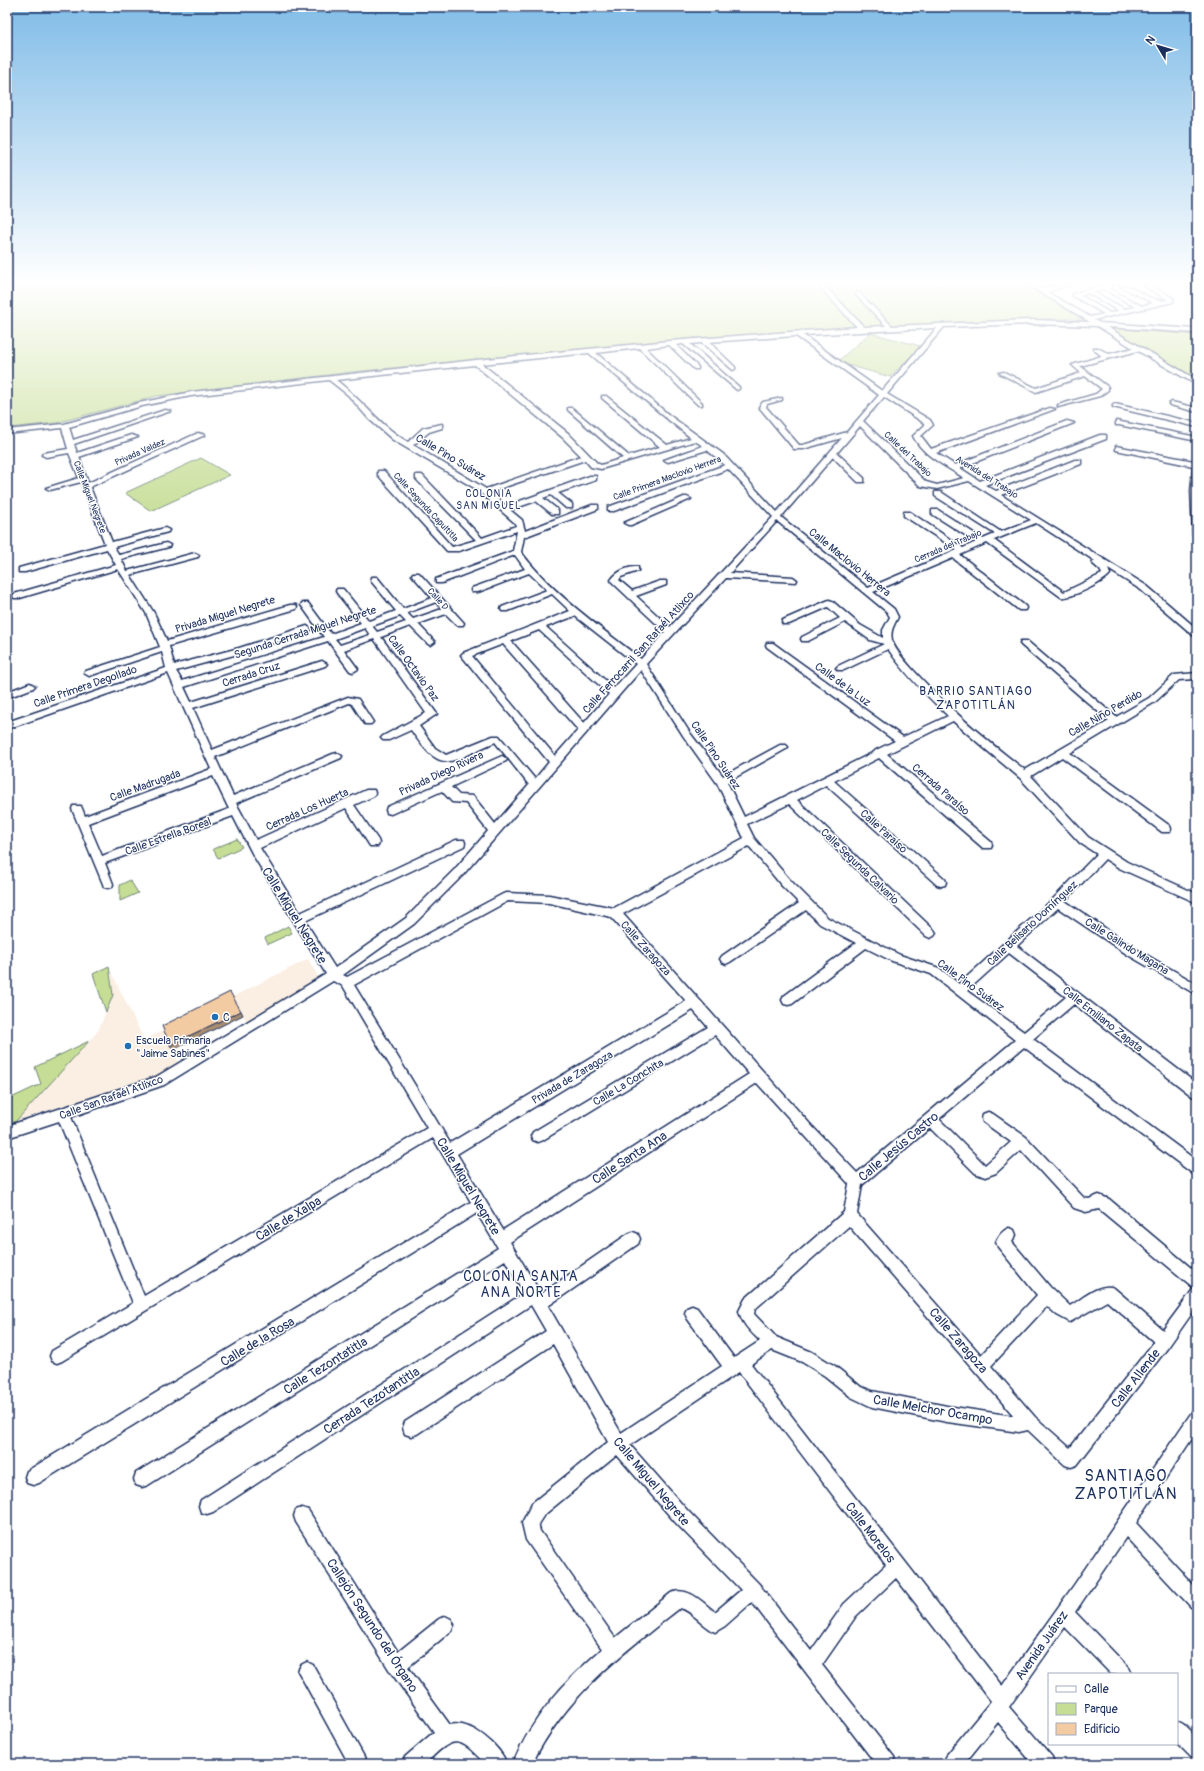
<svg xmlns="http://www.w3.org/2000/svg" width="1204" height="1771" viewBox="0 0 1204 1771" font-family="Pangolin,sans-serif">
	<rect width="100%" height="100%" fill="#fff"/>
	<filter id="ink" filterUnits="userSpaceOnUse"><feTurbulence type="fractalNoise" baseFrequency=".025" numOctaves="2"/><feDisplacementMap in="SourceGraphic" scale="8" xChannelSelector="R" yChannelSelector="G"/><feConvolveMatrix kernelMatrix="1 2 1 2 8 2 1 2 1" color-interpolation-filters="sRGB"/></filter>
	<g filter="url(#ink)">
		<path fill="#fbefe3" d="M308 959 319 978 247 1022 232 997Z
			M111 971 144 1040 164 1030 179 1063 159 1075 16 1121 98 1031 113 995Z"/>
		<path fill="#c5dd94" stroke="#708679" d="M7 285H1024L1084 319H1045L696 338 351 372 157 396 56 423 7 428Z
			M1107 328 1197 335V380Z
			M870 333 921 346 890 377 837 362Z
			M201 458 230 475 151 511 125 493Z
			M237 839 242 847 218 858 213 849Z
			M130 880 138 893 120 901V885Z
			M288 926 292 933 268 944 265 938Z
			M109 966 113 995 106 1012 93 974Z
			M89 1041 16 1121 8 1124 7 1100 41 1084 35 1067Z"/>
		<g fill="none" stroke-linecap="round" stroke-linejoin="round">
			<g stroke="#1b2f5e" stroke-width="3">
				<path id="minor" d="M818 285H824L864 327 886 326 856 295V293L858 292 892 326 1031 320 1090 322 1028 285H1036L1042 289 1058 285H1069L1047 292 1090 317 1104 314 1073 296V294L1103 285H1114L1108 288 1142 306 1153 303 1118 285C1137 285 1149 304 1168 300L1142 285H1150L1173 298V302L1094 320 1100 323 1197 329V333L1107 327 1197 380V385L1138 351 1080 366 1108 387V390L1100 396 1058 407V405L1096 394 1102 389 1085 376 1036 392 999 373 1004 372 1036 388 1081 373 1072 365 1102 356 1094 350V348H1098L1109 354 1133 348 1097 326 1031 324 944 327 887 394 930 420 933 425 921 436 931 449 1050 408 1055 409 936 453 955 465 1067 421 1074 423 960 468 980 481 1100 435H1106V439L985 485 996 491 1075 460H1081V464L1001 495 1147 586 1197 629V637L1194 636 1141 590 1108 569 1110 574C1104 582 1071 599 1061 597L987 543 960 555 1025 606 1026 608 1025 610H1019L953 558 873 592 894 609 898 617C894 625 890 631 892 640 895 651 907 663 915 672 948 708 986 740 1025 770L1109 721 1021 645 1020 643 1021 641H1027L1116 717 1149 698 1174 675 1197 673V679L1179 680 1155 702 1070 753 1170 826 1171 829 1170 832H1162L1062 757 1031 776 1088 837 1127 862 1197 894V903L1119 868 1105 859 1065 901 1136 949 1197 984V995L1128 955 1058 908 1017 946 1197 1084V1098L1192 1096 1074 1004 1033 1039 1197 1161V1175L1192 1173 1024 1047 939 1119 985 1165 1011 1142 983 1122 982 1118 983 1114 988 1112 993 1114 1026 1137 1084 1198 1089 1199 1099 1195 1109 1199 1197 1273V1306L1169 1346 1077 1465 1071 1467 1065 1465 1028 1430 1019 1432 947 1422 872 1407 851 1397 825 1376 802 1362 772 1350 751 1364 1002 1686 1074 1585 1192 1412 1197 1409V1431L1136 1523 1197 1589V1610L1191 1607 1126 1537 1075 1612 1129 1668 1132 1674H1111L1065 1627 1009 1707 1052 1757 1054 1764H1033L998 1722 964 1764H943L945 1757 991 1701 896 1578 856 1616 822 1665 894 1757 896 1764H876L752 1602 725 1626 715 1632C703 1626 691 1610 680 1608 622 1654 565 1696 532 1764H513C532 1717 564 1682 602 1649L526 1540 522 1523 532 1503 608 1442 553 1344 417 1434 411 1436 405 1434 403 1428 405 1422 546 1331 531 1305 213 1512 207 1514 201 1512 199 1506 201 1500 524 1293 505 1260 148 1485 142 1487 136 1485 134 1479 136 1473 498 1248 477 1213 39 1483 33 1485 27 1483 25 1477 27 1471 471 1202 433 1138 62 1361 57 1363 52 1361 50 1356 52 1351 133 1303 59 1121 7 1138V1126L156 1077 326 974 253 855 233 816 105 863 113 884 112 887 108 888 104 887 103 884 72 809 73 806H81L85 816 211 769 168 673 7 729V722L166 668 162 652 89 676 84 673 86 671 160 647 146 613 118 569 20 598H14L13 596 14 594 116 565 107 549 25 572H19V568L105 544 81 482 50 490 46 488 79 478 69 453 46 457 42 455 43 453 68 449 62 428 7 434V430L64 424 139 403 191 392 476 360 670 341 857 327ZM1103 289 1135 307 1125 309 1094 292ZM1088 293 1118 311 1110 313 1080 295ZM937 328 882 391 803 335ZM796 336 879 395 847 432 803 445H799L766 407 767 404 782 400V398L763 402 759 407 794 449H803L842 438 777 512 723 454 669 415 596 353 639 348 698 405H702V403L646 348 669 345 694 369H698V367L676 345 683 344 737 390 739 389V387L690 344 702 343 733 370 735 369V367L709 342ZM589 353 665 417 691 438 667 445 606 396H602V398L660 447 629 456 572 408H568V410L623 458 601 465 597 463 568 433 482 364ZM475 365 562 437 581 456 486 489 413 445 429 432 442 428V424L423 428 408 442C379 425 361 399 336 380ZM329 380 348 395 369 419 393 440 476 489 515 523 516 526 482 538 422 475H416V479L476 540 452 547 384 471H378V475L447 551H459L517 531 513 551 436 579V583H442L515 555 525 569 472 588 471 590 472 592H478L529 573 547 590 502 607 501 609 502 611H508L552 594 570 611 463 653 461 655 549 762 535 779 499 736H493L446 755 435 748 419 726 437 714 381 637 410 626 428 644 431 645 435 642 418 624 446 614 457 625H463L464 623 419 573H413L412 575 432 598 403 609 377 577H371V581L396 611 369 621 343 589H337L336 591 337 593 361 623 331 634 308 603H302L301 605 324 637 182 681 176 671 245 652 310 631 311 629 307 626 304 627 239 648 174 665 169 646 296 609 297 607 296 605H290L167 641 154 613 130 575 198 557 199 555 195 553 127 571 121 559 169 547 170 545 166 543 119 555 114 547 168 532 169 530 165 528 112 542 90 487 205 435 198 433 88 483 79 457 138 437 131 435 77 453 74 444 171 411 165 410 73 440 69 427 142 406 191 396ZM884 397 924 423 925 425 913 436C923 456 946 466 964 478L937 485 926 482 863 421ZM860 426 920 486 937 489 969 481 1031 520 1001 532 941 492H935V496L995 534 983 539 938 510H932V514L976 542 963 548 910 512H904V516L957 550 868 588 781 517 833 457 858 482H864V478L837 453ZM695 441 703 446 664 460 668 462 707 450 725 465 608 507V511H614L728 469 773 517 670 627 636 596 666 585V581H660L632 591 619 580 621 577 638 571V567C628 566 616 572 611 580L612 582 665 632 641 659C600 627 552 594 521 552L524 537 598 509V505H592L525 531 522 520 510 510 536 501 552 514H558V510L543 498 551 495 566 508H572V504L558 493 596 480V476H590L506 506 490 492 585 460 591 467 601 469ZM777 521 887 612 890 617 883 630V638L860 625 832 601 829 600 783 620 782 622 783 624H789L828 607 840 618 802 637 801 639 802 641H808L845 622 870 640 884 644 838 666 836 668 838 670H844L888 649C905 674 926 695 948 716L903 737 773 643H767L766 645 767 647 895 741 876 750 874 752 744 817 727 782 786 749 788 747 786 745H780L723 776 690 733 646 664 726 578 796 582 797 580 793 577 730 573ZM1036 523 1095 561 1092 563 1100 570 1102 574 1064 592 994 540ZM436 602 442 609 413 619 407 613ZM400 616 406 622 377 632 372 626ZM575 616 636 664 614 688 546 627ZM365 628 370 635 340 645 335 639ZM539 630 609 694 584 723 511 641ZM374 639 426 713 383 736 381 738 383 740H389L411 730C443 777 449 762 495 742L529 785 495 824 473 796 459 795 451 787 506 761 507 759 502 756 387 807 386 810 387 813 391 814 442 791 452 802 466 803 488 831 454 870 406 918 335 968 305 921 464 846 465 843 464 840H456L300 913 260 848 346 808 370 846H378L379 843 378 840 354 805 374 796 375 793 374 790H366L256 840 236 803 341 758 342 756 337 753 333 754 233 796 215 757 349 703 352 704 365 724H371L373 722 358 699 348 697 212 750 193 708 325 666 327 664 322 661 319 662 191 702 184 687 328 641 350 671 353 672 358 669 344 650ZM503 644 578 730 555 756 472 656ZM641 670 684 737 717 783 744 838 614 908 549 895 507 893 503 894 347 977 343 975 414 924 462 876ZM953 721 984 748 1020 778 1080 843 1097 854 1053 899 959 984 939 968 900 955 828 918 790 880 754 838 747 824 789 804 926 936 930 938 934 936 936 933 934 930 797 800 826 785 937 885 941 886 945 885 946 882 945 879 834 781 879 758 983 848H991L992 845 991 842 887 754ZM213 776 229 809 102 856 88 823ZM749 846 782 886 799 903 722 956 720 959 722 962 726 964 730 962 806 910 820 924 856 943 784 996 782 1000 784 1004 788 1005 792 1004 866 948 892 961 931 974 1015 1040 857 1173 810 1124 623 914ZM508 901 549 903 611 917 686 1001 450 1143 354 985ZM1009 953 1066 997 1024 1032 967 991ZM333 981 343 986 427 1128 144 1296 71 1117 164 1085ZM693 1010 708 1027 533 1132 531 1136 533 1140 538 1142 543 1140 715 1035 749 1074 503 1230 457 1154ZM757 1083 849 1184 844 1212 745 1299 739 1311C742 1324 750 1331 760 1341L734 1358 697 1308 692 1306 687 1308 685 1313 687 1318 722 1366 621 1433 548 1306 638 1244 640 1239 638 1234 633 1232 628 1234 541 1294 510 1242ZM930 1128 975 1173 985 1177 996 1173 1021 1150 1074 1208 1086 1212 1099 1209 1194 1288 1163 1330 1114 1288C1100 1282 1082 1299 1070 1306L1050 1287 1012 1242 1016 1235 1014 1230 1009 1228C1002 1231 999 1235 996 1242L998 1247 1037 1295 981 1355 857 1214 862 1185ZM849 1226 1014 1416 947 1406 872 1391 861 1387 835 1366 812 1352 776 1337 754 1314 755 1309ZM1107 1301 1154 1342 1070 1448 1035 1417 991 1366 1047 1306 1057 1315 1070 1322ZM739 1372 886 1565 844 1604 811 1651 759 1584 687 1510 630 1445ZM617 1455 675 1522 741 1590 715 1612C702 1602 688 1586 671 1593L615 1638 540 1531 538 1524 544 1515Z
					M1172 402 1197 408V412L1170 405 1169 404Z
					M1115 404 1197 423V427L1113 407V405Z
					M1116 421 1197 437V441L1119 425H1116Z
					M1116 446 1194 461 1197 460V537L1193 535 1191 491 1193 466 1116 450Z
					M684 497H687L691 499 631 525H628L624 523Z
					M30 683 35 686 33 688 7 698V692Z
					M302 1508 308 1510 398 1652 439 1619 445 1616 451 1619 454 1625 451 1631 408 1667 450 1725C471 1720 500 1746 507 1764H485C458 1734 453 1736 425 1764H403L405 1757 434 1732 390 1671 296 1522 294 1516 296 1510Z
					M307 1662 313 1665 368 1764H349L298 1671 301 1665Z
					M1177 1721 1183 1724 1197 1738V1760L1191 1757 1177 1743Z"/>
			</g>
			<use href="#minor" fill="#fff" fill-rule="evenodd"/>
		</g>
		<path fill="#aa8e71" stroke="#1b2f5e" d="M241 1011 243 1015 173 1050 170 1045Z"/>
		<path fill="#f3cba2" stroke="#1b2f5e" d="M230 992 241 1011 170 1045 162 1026Z"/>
	</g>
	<linearGradient id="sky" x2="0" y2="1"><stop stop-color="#80bce7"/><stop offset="0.53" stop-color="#fff"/><stop offset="1" stop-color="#fff" stop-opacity="0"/></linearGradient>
	<rect width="1204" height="533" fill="url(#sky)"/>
	<g fill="#1f6fb2" stroke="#fff" stroke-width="1.5">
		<circle cx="215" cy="1017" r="4"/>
		<circle cx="128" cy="1046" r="4"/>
	</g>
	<g text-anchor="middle" stroke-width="3" stroke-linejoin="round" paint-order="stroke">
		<g font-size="9" fill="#1b2f5e" stroke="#fff">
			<text transform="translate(140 452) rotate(-24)" y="3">Privada Valdez</text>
			<text transform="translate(908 454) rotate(43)" y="3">Calle del Trabajo</text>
			<text transform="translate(987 477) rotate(32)" y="3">Avenida del Trabajo</text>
			<text transform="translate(667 478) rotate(-20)" y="3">Calle Primera Maclovio Herrera</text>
			<text transform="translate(90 497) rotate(69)" y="3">Calle Miguel Negrete</text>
			<text transform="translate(426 507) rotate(47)" y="3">Calle Segunda Capultitla</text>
			<text transform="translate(948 546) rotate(-23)" y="3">Cerrada del Trabajo</text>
			<text transform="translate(438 599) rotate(48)" y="3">Calle D</text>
		</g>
		<g font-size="10" letter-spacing="1" fill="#1b2f5e" stroke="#fff">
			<text x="489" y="497">COLONIA<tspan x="489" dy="12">SAN MIGUEL</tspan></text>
		</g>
		<g font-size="11" fill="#1b2f5e" stroke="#fff">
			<text transform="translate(451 457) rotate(31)" y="4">Calle Pino Suárez</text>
			<text transform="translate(850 562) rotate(39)" y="4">Calle Maclovio Herrera</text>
			<text transform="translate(225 614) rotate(-17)" y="4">Privada Miguel Negrete</text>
			<text transform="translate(305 632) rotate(-18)" y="4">Segunda Cerrada Miguel Negrete</text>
			<text transform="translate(638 652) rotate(-48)" y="4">Calle Ferrocarril San Rafaél Atlixco</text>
			<text transform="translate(414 668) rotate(54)" y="4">Calle Octavio Paz</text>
			<text transform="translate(251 674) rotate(-18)" y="4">Cerrada Cruz</text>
			<text transform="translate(843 684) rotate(36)" y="4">Calle de la Luz</text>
			<text transform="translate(85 686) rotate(-19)" y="4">Calle Primera Degollado</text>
			<text transform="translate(1105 713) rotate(-30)" y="4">Calle Niño Perdido</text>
			<text transform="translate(716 755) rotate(56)" y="4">Calle Pino Suárez</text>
			<text transform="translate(441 773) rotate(-25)" y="4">Privada Diego Rivera</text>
			<text transform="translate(145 785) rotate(-20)" y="4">Calle Madrugada</text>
			<text transform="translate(941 789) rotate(41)" y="4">Cerrada Paraíso</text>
			<text transform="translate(307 809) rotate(-24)" y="4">Cerrada Los Huerta</text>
			<text transform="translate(884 831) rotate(42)" y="4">Calle Paraíso</text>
			<text transform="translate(168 836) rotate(-20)" y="4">Calle Estrella Boreal</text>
			<text transform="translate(860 866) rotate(44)" y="4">Calle Segunda Calvario</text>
			<text transform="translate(1032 923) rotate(-43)" y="4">Calle Belisario Domínguez</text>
			<text transform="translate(1127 946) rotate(32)" y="4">Calle Galindo Magaña</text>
			<text transform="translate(646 948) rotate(48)" y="4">Calle Zaragoza</text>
			<text transform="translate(971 985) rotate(36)" y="4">Calle Pino Suárez</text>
			<text transform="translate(1103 1019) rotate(38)" y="4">Calle Emiliano Zapata</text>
			<text transform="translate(572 1077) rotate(-31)" y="4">Privada de Zaragoza</text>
			<text transform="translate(628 1082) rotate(-31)" y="4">Calle La Conchita</text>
			<text transform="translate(111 1097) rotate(-20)" y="4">Calle San Rafaél Atlixco</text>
		</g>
		<g font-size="11" fill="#1b2f5e" stroke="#fff" text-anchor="start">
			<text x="223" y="1021">C</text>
			<text x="136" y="1044">Escuela Primaria<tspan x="136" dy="13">"Jaime Sabines"</tspan></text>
		</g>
		<g font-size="12" letter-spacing="1" fill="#1b2f5e" stroke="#fff">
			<text x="976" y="695">BARRIO SANTIAGO<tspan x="976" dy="14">ZAPOTITLÁN</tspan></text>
		</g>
		<g font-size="13" fill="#1b2f5e" stroke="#fff">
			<text transform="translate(295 915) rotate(58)" y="5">Calle Miguel Negrete</text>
			<text transform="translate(898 1146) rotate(-40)" y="5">Calle Jesús Castro</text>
			<text transform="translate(629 1157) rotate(-33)" y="5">Calle Santa Ana</text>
			<text transform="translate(469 1186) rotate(59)" y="5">Calle Miguel Negrete</text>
			<text transform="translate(288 1218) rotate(-31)" y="5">Calle de Xalpa</text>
			<text transform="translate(959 1340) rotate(49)" y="5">Calle Zaragoza</text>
			<text transform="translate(257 1341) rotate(-31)" y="5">Calle de la Rosa</text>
			<text transform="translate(325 1365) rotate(-32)" y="5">Calle Tezontatitla</text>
			<text transform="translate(1135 1378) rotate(-52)" y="5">Calle Allende</text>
			<text transform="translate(371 1400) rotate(-33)" y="5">Cerrada Tezotantitla</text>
			<text transform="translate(933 1409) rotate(10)" y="5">Calle Melchor Ocampo</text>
			<text transform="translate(652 1481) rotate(50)" y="5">Calle Miguel Negrete</text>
			<text transform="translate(871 1532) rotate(52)" y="5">Calle Morelos</text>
			<text transform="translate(373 1625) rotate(57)" y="5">Callejón Segundo del Órgano</text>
			<text transform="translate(1041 1645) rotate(-55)" y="5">Avenida Juárez</text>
		</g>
		<g font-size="14" letter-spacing="1" fill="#1b2f5e" stroke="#fff">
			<text x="521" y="1281">COLONIA SANTA<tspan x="521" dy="16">ANA NORTE</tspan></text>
		</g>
		<g font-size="16" letter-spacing="1" fill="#1b2f5e" stroke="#fff">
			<text x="1126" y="1481">SANTIAGO<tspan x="1126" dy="18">ZAPOTITLÁN</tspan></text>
		</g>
	</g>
	<rect width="1204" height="1771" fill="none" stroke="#fff" stroke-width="24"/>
	<rect x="12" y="12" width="1180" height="1747" fill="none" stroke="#1b2f5e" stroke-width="1.5" filter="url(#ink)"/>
	<rect x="1048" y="1673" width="130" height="72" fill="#ffffff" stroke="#a4acbf"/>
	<rect x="1056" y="1686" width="20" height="6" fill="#ffffff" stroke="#a4acbf"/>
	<text x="1084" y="1693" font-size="12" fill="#1b2f5e">Calle</text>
	<rect x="1056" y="1703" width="20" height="12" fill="#c5dd94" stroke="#a4acbf"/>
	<text x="1084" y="1713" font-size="12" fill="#1b2f5e">Parque</text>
	<rect x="1056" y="1723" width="20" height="12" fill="#f3cba2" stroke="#a4acbf"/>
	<text x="1084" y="1733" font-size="12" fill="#1b2f5e">Edificio</text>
	<g transform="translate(1158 46) rotate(308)" stroke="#ffffff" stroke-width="3" paint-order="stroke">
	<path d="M0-3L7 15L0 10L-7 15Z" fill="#1b2f5e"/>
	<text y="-6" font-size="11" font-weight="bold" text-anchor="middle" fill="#1b2f5e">N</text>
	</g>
</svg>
